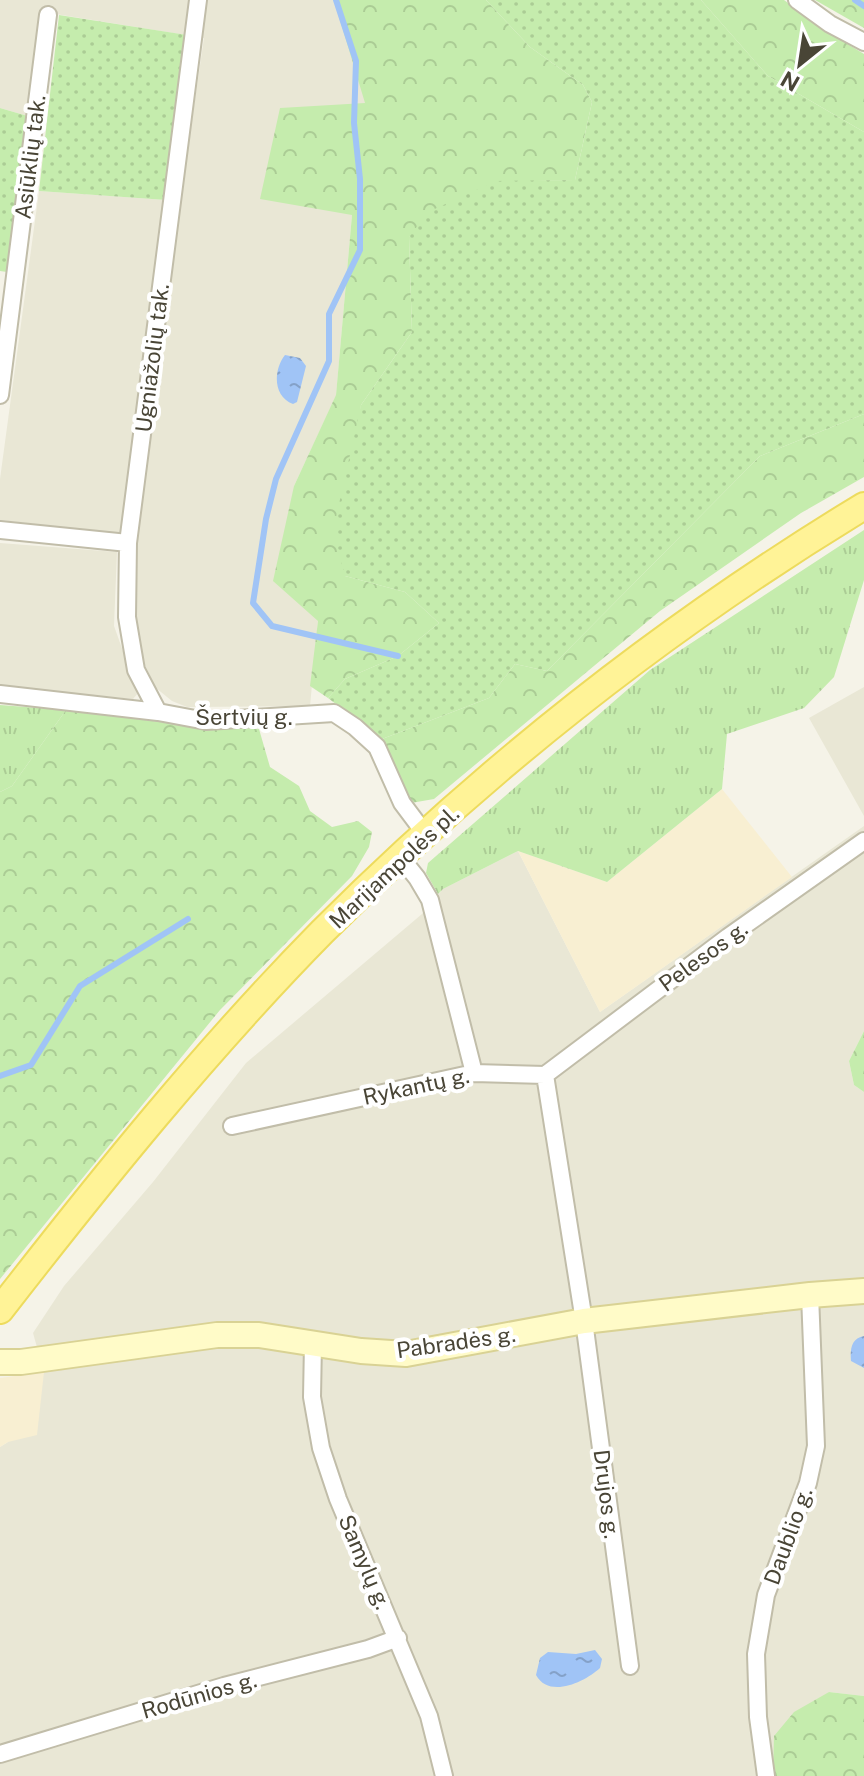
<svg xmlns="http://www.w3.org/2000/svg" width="864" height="1776" viewBox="0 0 864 1776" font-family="'Public Sans',sans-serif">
	<defs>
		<pattern id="grass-tufts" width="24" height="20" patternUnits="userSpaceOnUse" patternTransform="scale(2)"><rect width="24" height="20" fill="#c5ecad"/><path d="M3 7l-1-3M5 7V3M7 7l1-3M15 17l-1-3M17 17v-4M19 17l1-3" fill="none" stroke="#abcc95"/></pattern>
		<pattern id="forest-crowns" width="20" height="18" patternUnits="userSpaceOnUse" patternTransform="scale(2)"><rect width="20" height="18" fill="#c5ecad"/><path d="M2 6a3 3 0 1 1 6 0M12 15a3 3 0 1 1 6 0" fill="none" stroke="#abcc95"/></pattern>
		<pattern id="garden-dots" width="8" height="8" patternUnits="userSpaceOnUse" patternTransform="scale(2)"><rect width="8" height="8" fill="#c5ecad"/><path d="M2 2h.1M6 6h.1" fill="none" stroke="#abcc95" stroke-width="1.8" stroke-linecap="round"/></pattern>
		<pattern id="water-ripples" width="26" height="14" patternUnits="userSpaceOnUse" patternTransform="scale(2)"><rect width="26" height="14" fill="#a0c4f6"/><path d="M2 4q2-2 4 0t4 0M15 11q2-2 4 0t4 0" fill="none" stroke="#84a1c8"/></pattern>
	</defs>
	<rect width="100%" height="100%" fill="#f5f3e8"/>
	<path fill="#e9e7d5" d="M0 0H334L366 103 352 215 336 396 294 486 318 621 310 706 187 707 172 701 156 688 140 655 134 595 136 533 161 332 204 38 43 12 31 117 0 108Z
		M39 191 166 200 121 534 0 520V479Z
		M0 543 117 552 114 626 138 693 133 699 0 686Z
		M864 687V816L809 718Z
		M864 826V1031L849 1061 854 1085 864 1092V1696L829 1692 773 1776H0V1447L8 1442 44 1372 33 1333 64 1286 153 1182 246 1063 422 914 443 889 518 851 600 1012Z"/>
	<path fill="#f8efd2" d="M722 789 792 877 600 1012 518 851 607 882Z
		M44 1372 37 1435 8 1442 0 1447V1378Z"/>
	<path fill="url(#grass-tufts)" d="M864 530V580L834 677 804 708 727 734 722 789 607 882 518 851 443 889 438 894 426 873 428 863 650 670Z
		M0 705 66 710 12 786 0 792Z"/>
	<path fill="url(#forest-crowns)" d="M334 0H486L530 47 583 85 592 102 575 180 495 182 409 237 412 332 361 405 345 576 405 592 439 623 398 656 345 679 328 698 310 686 318 621 273 581 294 486 336 395 352 215 260 199 280 108 365 103Z
		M701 0H784L823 29 864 54V132L768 76Z
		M815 0H864V28Z
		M864 414V477L801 513 660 611 434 799 411 803 382 739 489 698 515 664 547 671 760 456Z
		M66 710 184 725 259 729 270 767 299 786 310 811 332 827 358 821 372 832 369 847 352 876 220 1010 0 1279V792L12 786Z
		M864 1031V1092L854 1085 849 1061Z
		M829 1692 864 1696V1776H773L774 1736 794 1712Z"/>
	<path fill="url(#garden-dots)" d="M486 0H701L768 76 864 132V414L760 456 547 671 515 664 489 698 382 739 328 698 345 679 398 656 439 623 405 592 345 576 333 531 361 405 412 332 409 237 428 212 496 181 575 180 592 102 583 85 530 47Z
		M59 15 187 35 166 200 39 191Z
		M0 108 31 117 7 272 0 271Z"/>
	<path fill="url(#water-ripples)" d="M285 355 300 358 306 366 297 402 293 404C273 397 273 370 285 355Z
		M864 1336V1368L851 1361C850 1350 851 1338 864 1336Z
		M595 1650 602 1659 600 1668C585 1682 549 1699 536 1675L540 1658 548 1652 576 1654Z"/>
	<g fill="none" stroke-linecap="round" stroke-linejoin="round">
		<path stroke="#a0c4f6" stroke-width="6" d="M336 0 356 61 354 123 360 179V250L329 314V361L276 479 266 519 253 603 272 626 398 656
			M855 0 864 6
			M0 1076 31 1065 80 986 188 919"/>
		<g stroke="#c1bda9" stroke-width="20">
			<path id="street" d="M797 0 830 24 864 42
				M0 395 48 15
				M0 530 128 543
				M0 694 158 712 206 721 334 713 355 727 377 747 402 803 426 835
				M158 712 136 670 127 617 128 543 198 0
				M401 858 417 878 430 900 474 1073
				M545 1075 728 937 864 841
				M232 1126 474 1073 545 1075 584 1321 630 1666
				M313 1343 312 1397 321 1448 338 1499 429 1716 444 1776
				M0 1754 224 1686 368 1649 398 1638
				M766 1776 758 1717 756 1654 766 1595 808 1483 816 1446 810 1295"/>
		</g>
		<g stroke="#d9d294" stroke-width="28">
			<path id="secondary" d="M0 1362H21L217 1335H259L361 1351 406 1354 584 1321 810 1295 864 1291"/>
		</g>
		<g stroke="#eddb5d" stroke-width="30">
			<path id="primary" d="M0 1310C101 1180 206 1050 322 932 484 770 668 625 864 506"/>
		</g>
		<use href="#street" stroke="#fff" stroke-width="16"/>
		<use href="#secondary" stroke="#fffbc8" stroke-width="24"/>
		<use href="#primary" stroke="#fff397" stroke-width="26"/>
	</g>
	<g text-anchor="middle" stroke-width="8" stroke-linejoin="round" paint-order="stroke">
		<g font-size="22" fill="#494536" stroke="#fff">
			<text transform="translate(30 157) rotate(-83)" y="8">Asiūklių tak.</text>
			<text transform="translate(152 358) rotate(-83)" y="8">Ugniažolių tak.</text>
			<text x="244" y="725">Šertvių g.</text>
			<text transform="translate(394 867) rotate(-43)" y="8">Marijampolės pl.</text>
			<text transform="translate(703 956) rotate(-36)" y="8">Pelesos g.</text>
			<text transform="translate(416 1086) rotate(-12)" y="8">Rykantų g.</text>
			<text transform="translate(456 1342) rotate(-8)" y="8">Pabradės g.</text>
			<text transform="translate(607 1494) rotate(83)" y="8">Drujos g.</text>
			<text transform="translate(788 1536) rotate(-70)" y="8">Daublio g.</text>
			<text transform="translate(365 1562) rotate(67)" y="8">Samylų g.</text>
			<text transform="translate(199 1695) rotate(-16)" y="8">Rodūnios g.</text>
		</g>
	</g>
	<g transform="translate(800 64) rotate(210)" stroke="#ffffff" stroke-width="6" paint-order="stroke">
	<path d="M0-6L14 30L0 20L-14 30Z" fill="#494536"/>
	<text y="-12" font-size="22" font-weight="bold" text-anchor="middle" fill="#494536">N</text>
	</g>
</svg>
